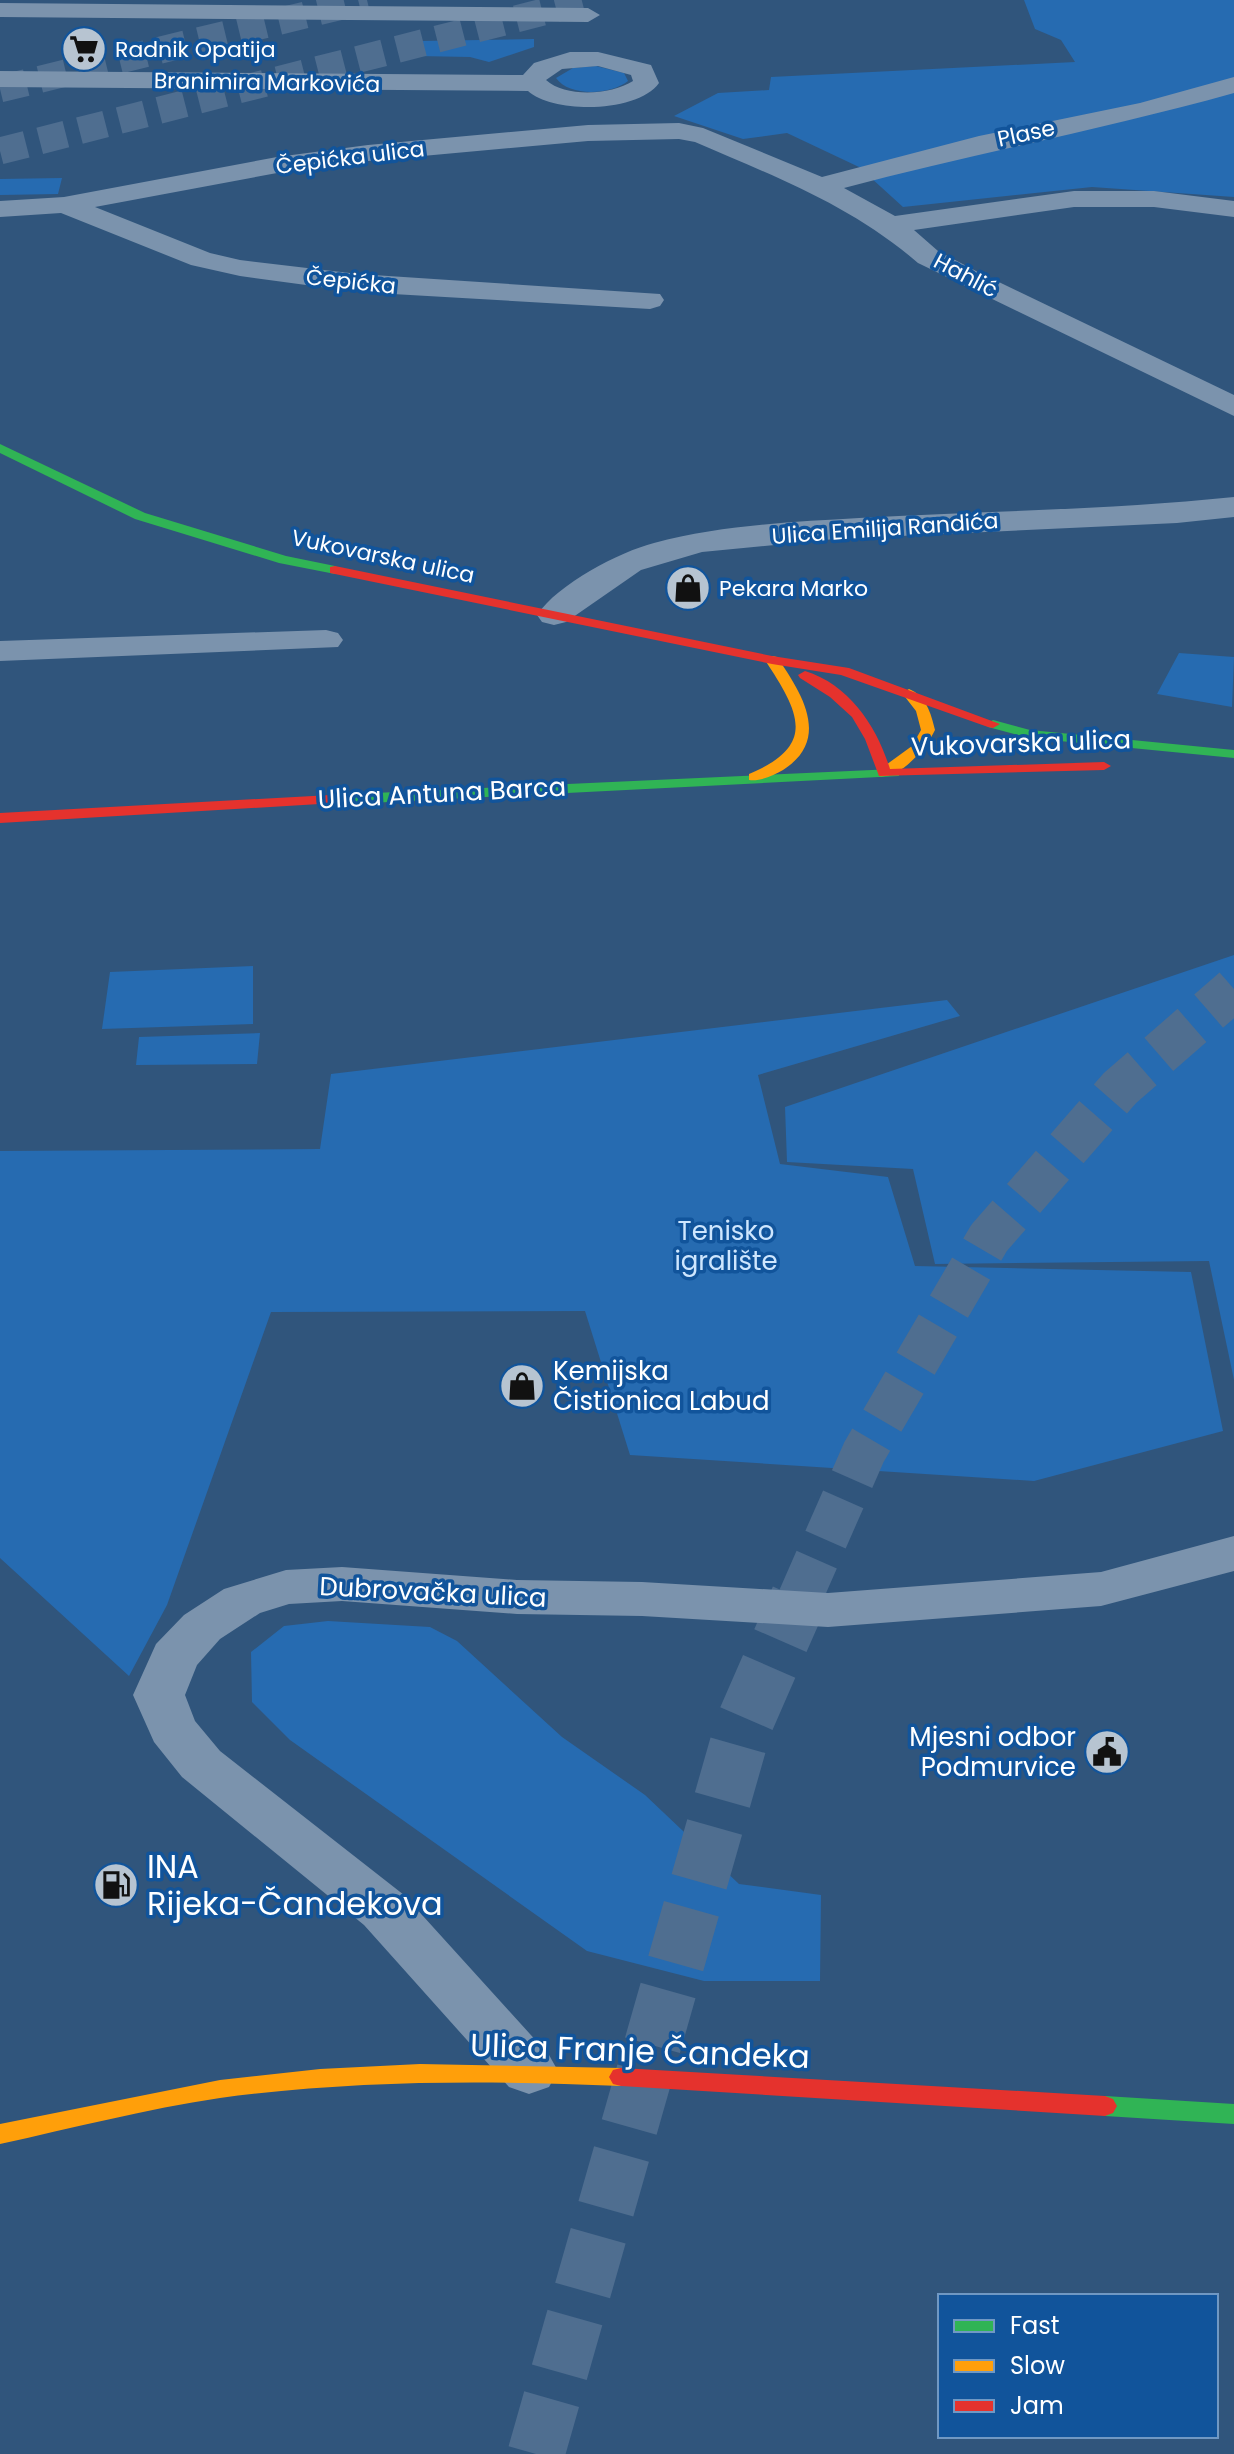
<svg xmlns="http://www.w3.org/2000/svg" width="1234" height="2454" viewBox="0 0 1234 2454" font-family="Poppins,sans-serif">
	<rect width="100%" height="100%" fill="#30557c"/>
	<path fill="#266bb1" d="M1024 0H1234V197L1092 187 903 207 859 167 787 133 743 139 674 116 718 93 769 90 771 77 1075 62 1061 40 1035 29Z
		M534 39V47L489 62 470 57 417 56 420 41Z
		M596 66 624 73 628 81C611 95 569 97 556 78L573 68Z
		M62 178 58 194 0 195V179Z
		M1179 653 1234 657 1232 707 1157 694Z
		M1234 955V1380L1209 1261 935 1264 913 1169 787 1162 785 1107Z
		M253 966V1024L102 1029 110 972Z
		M947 1000 960 1016 758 1075 780 1164 888 1177 915 1266 1191 1272 1223 1431 1034 1481 630 1455 585 1311 271 1312 167 1605 129 1676 0 1558V1151L320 1149 331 1074Z
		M260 1033 257 1064 136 1065 139 1037Z
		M328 1621 430 1627 457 1641 562 1737 645 1795 739 1884 821 1895 820 1981H704L587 1951 290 1740 252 1702 251 1652 284 1626Z"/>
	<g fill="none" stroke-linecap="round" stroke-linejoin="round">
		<path stroke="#4f6e90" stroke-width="44" stroke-dasharray="44 22" stroke-linecap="butt" d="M799 1600 864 1452 989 1238 1120 1088 1234 989"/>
		<path stroke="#4f6e90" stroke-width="57" stroke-dasharray="57 28" stroke-linecap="butt" d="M536 2454 744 1724 799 1598"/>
		<path stroke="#4f6e90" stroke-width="27" stroke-dasharray="27 14" stroke-linecap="butt" d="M0 89 367 0
			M0 151 590 0"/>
		<path fill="#7b93ad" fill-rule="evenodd" d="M0 3 588 8 600 15 588 22 0 17Z
			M570 52H598L651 65 659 83C638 113 554 114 528 91L0 87V71L523 75 534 63ZM598 66 631 75 633 81C611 95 566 98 546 80L562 69Z
			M1234 77V93C1105 129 973 154 844 188L895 216 1074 191H1154L1234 201V217L1154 207H1074L914 230 938 251 976 271 1234 395V416L918 263C851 205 776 177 695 142L679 139 588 141 368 161 277 173 95 207 210 253 240 260 358 274 660 294 664 300 660 306 650 309 358 292 240 276 191 265 61 213 0 217V201L64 197 277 157 368 145 588 125 679 123 703 128 822 177 979 136 1140 103Z
			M1234 497V517L1177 523 835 539 702 552 641 570 566 622 554 625 542 622 537 615C558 584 619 552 654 543 720 525 791 522 859 518 984 511 1109 510 1234 497Z
			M326 630 338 633 343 640 338 647 0 661V641Z
			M1234 1536V1571L1101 1606 828 1627 642 1616 517 1614 342 1601 289 1604 260 1613 220 1639 197 1665 185 1695 195 1721 220 1751 404 1895 549 2055 558 2071 549 2087 529 2094 509 2087 364 1925 182 1777 154 1742 133 1695 156 1644 184 1615 224 1589 286 1570 342 1567 517 1580 642 1582 828 1593 1101 1572Z"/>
		<path fill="#30b455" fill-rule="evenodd" d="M0 444 145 513 286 556 335 566 342 570 335 574 279 563 135 519 0 453Z
			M993 720 1030 730 1234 750V758L1029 738 988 727 986 724Z
			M894 769 899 770V776L331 805 323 800 331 795Z
			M1105 2096 1234 2104V2124L1105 2116 1097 2113 1093 2106 1097 2099Z"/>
		<path fill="#ff9f0a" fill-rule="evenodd" d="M772 656 777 657C801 692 832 739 783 770 774 775 760 782 749 780V774C818 745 799 712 765 660Z
			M909 689C926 696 931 713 935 730 926 748 901 779 879 776V770L912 746 921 730 916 711 902 693Z
			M420 2064 621 2068 629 2070 633 2077 629 2084 621 2086C487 2080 353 2080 220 2098 146 2109 73 2128 0 2144V2124L220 2080 320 2069Z"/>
		<path fill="#e5322d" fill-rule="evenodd" d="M335 566 772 656 849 668 1000 724 993 728 988 727 841 675 772 664 330 573V567Z
			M805 671C850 685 877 727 890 769L1104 762 1111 766 1104 770 879 776 865 739 852 717 830 697 800 678 798 675Z
			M331 795 339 800 336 803 0 823V813Z
			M621 2068 1105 2096 1113 2099 1117 2106 1113 2113 1105 2116 621 2086 613 2084 609 2077 613 2070Z"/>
	</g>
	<defs>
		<g id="supermarket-disc" transform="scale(2.3)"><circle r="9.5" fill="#b7c4d1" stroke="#11549b"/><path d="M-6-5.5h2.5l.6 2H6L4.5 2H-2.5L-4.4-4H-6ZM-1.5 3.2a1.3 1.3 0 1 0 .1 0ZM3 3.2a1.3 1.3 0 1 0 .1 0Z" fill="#111"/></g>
		<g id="shop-disc" transform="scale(2.3)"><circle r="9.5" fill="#b7c4d1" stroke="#11549b"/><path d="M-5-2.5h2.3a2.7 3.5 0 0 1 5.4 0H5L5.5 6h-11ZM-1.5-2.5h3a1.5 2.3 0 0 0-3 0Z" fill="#111"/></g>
		<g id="civic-disc" transform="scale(2.3)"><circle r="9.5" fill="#b7c4d1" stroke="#11549b"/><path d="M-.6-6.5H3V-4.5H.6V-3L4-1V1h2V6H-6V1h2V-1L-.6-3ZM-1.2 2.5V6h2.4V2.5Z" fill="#111"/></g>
		<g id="fuel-disc" transform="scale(2.3)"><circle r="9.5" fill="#b7c4d1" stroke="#11549b"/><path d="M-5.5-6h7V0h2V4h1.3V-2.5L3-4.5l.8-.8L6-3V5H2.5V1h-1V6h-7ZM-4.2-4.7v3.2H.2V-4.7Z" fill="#111"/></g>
	</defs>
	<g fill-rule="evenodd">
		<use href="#supermarket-disc" x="84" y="49"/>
		<use href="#shop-disc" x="688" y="588"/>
		<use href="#shop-disc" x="522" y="1386"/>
		<use href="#civic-disc" x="1107" y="1752"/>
		<use href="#fuel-disc" x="116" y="1885"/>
	</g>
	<g text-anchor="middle" stroke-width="7" stroke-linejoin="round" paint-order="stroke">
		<g font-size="22" fill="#fff" stroke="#11549b" text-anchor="start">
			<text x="115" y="57">Radnik Opatija</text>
			<text x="719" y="596">Pekara Marko</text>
		</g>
		<g font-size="22" fill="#fff" stroke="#11549b">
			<text transform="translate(267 82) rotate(1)" y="8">Branimira Markovića</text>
			<text transform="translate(1026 133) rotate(-12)" y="8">Plase</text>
			<text transform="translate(350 157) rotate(-7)" y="8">Čepićka ulica</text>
			<text transform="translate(966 275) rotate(28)" y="8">Hahlić</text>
			<text transform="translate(351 281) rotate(6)" y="8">Čepićka</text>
			<text transform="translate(885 528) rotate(-4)" y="8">Ulica Emilija Randića</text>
			<text transform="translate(383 556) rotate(12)" y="8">Vukovarska ulica</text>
		</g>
		<g font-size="26" fill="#fff" stroke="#11549b">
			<text transform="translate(1021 743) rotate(-2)" y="9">Vukovarska ulica</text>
			<text transform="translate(442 793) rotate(-3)" y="9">Ulica Antuna Barca</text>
			<text transform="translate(433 1592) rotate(3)" y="9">Dubrovačka ulica</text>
		</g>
		<g font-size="26" fill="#cee6fe" stroke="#11549b">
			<text x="726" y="1240">Tenisko<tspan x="726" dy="30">igralište</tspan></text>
		</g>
		<g font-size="26" fill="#fff" stroke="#11549b" text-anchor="start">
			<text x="553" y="1380">Kemijska<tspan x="553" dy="30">Čistionica Labud</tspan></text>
			<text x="1076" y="1746" text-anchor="end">Mjesni odbor<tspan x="1076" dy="30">Podmurvice</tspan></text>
		</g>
		<g font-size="32" fill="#fff" stroke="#11549b" text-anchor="start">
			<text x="147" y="1878">INA<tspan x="147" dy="37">Rijeka-Čandekova</tspan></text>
		</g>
		<g font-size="32" fill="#fff" stroke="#11549b">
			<text transform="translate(640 2051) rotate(2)" y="11">Ulica Franje Čandeka</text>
		</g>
	</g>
	<rect x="938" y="2294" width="280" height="144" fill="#11549b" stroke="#7098c3" stroke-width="2"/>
	<rect x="954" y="2320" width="40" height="12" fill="#30b455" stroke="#7098c3" stroke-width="2"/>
	<text x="1010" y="2334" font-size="24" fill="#ffffff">Fast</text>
	<rect x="954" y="2360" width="40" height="12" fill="#ff9f0a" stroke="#7098c3" stroke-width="2"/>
	<text x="1010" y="2374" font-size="24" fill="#ffffff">Slow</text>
	<rect x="954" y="2400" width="40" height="12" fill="#e5322d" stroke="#7098c3" stroke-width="2"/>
	<text x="1010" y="2414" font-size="24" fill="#ffffff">Jam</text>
</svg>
